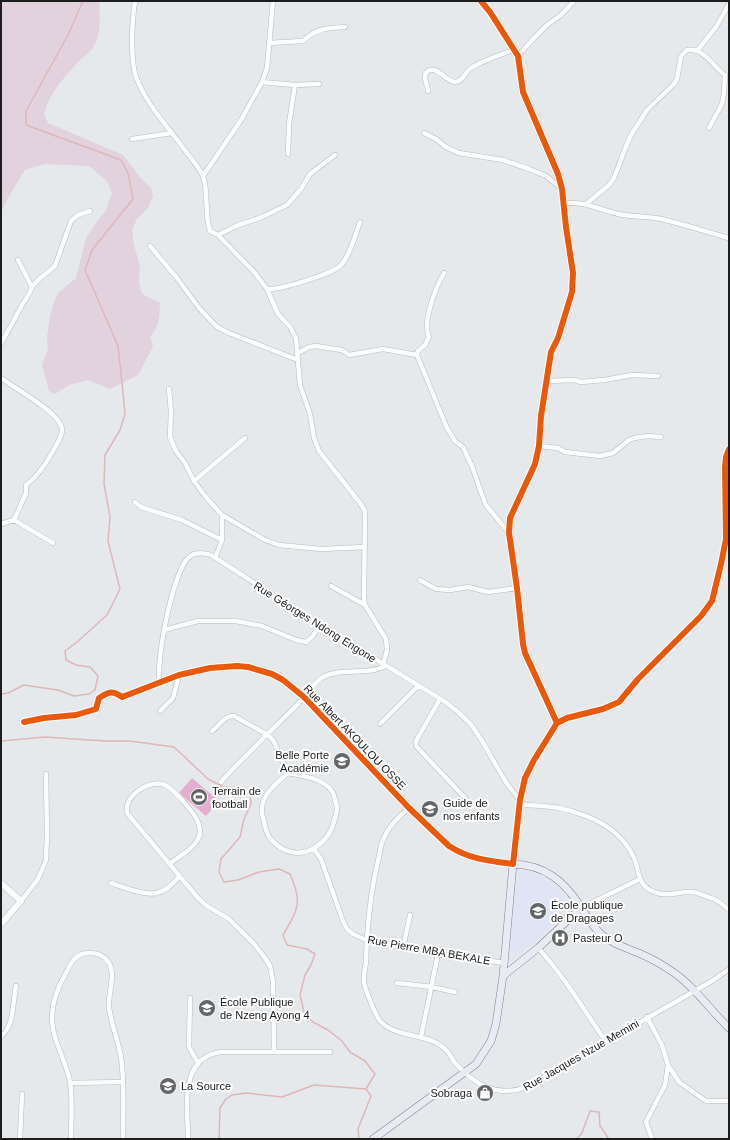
<svg xmlns="http://www.w3.org/2000/svg" width="730" height="1140" viewBox="0 0 730 1140" font-family="Arial,sans-serif">
	<rect width="100%" height="100%" fill="#e5e9ec"/>
	<path fill="#e0e5f6" d="M518 869 530 872 542 876 552 883 563 894 570 904 568 911 564 910 558 916 559 920 520 953 508 951 516 884 519 882V875H517Z"/>
	<path fill="#e1d2de" d="M1 1H99C100 15 101 31 95 44 92 50 85 56 80 60 64 78 51 90 44 114L48 123 123 155 139 176 151 188 153 196 148 208 137 219 132 230 134 245 140 267 139 282 142 294 160 303C159 318 160 325 150 337L153 347 138 375 110 389 88 380 69 385 55 394 49 391 42 365 48 349 47 337 50 316 54 302 58 293 76 278 86 238 98 220 106 210 112 193 107 181 89 166 44 164 25 170 5 203 1 214Z"/>
	<path fill="#e3aecf" d="M192 778 219 801 206 816 179 793Z"/>
	<g fill="none" stroke-linecap="round" stroke-linejoin="round">
		<path stroke="#e0b7b8" stroke-width="1.5" d="M1 694 8 693 24 685 58 690 74 696 89 694 95 690 98 676 90 667 76 665 66 660 65 651 77 642 107 615 120 589 108 541 110 517 104 484 105 455 120 430 125 414 122 382 118 346 85 270 92 250 133 199 128 173 121 160 26 125V111L68 35 83 1
			M1 741 45 737 105 741H130L174 747 208 779 223 787 238 788 250 795 251 804 244 819 240 837 221 859 219 872 224 882 238 880 259 872 279 869 290 874C303 903 298 909 283 935L287 945 307 949 315 954 311 965 305 975 300 995 304 1012 313 1022 328 1030 342 1041 350 1052 365 1061 375 1074 366 1089 314 1085 282 1097 246 1093 232 1095 226 1099 220 1108 219 1139
			M359 1139 358 1129 371 1096 366 1089
			M577 1139 582 1133 590 1111 599 1112 600 1126 609 1139"/>
		<g stroke="#b8babc" stroke-width="5.5">
			<path id="minor" d="M135 1C132 21 130 59 136 77 145 101 163 121 178 141 184 150 200 168 203 176 209 194 204 213 210 231L218 235 255 273 267 289 278 314 290 327 296 338 300 385 310 414 314 438 319 451 360 503 365 511 364 600 365 605 386 639 387 650 383 664
				M481 1 490 12 518 56 523 92 558 174 562 189 566 227 573 273 572 292 558 338 551 352 541 416 539 446 535 464 510 518 509 533 517 588 523 644 525 653 557 723
				M269 43 303 41C317 28 327 28 345 27
				M697 51 716 27 729 4
				M518 56 534 38 547 25 561 15 574 1
				M262 82 295 85 319 84
				M428 91C428 85 421 75 428 71 437 65 446 82 455 82 463 82 465 72 471 68 484 60 500 55 514 50
				M424 133 436 139 446 147 459 153 503 160 529 169 546 176 562 189
				M132 139 172 133
				M288 154 289 124 295 85
				M203 176 241 120 262 82 267 68 273 1
				M564 203C583 201 599 209 618 214 632 217 647 216 661 219 684 224 706 232 729 238
				M586 204 609 185 614 178 625 149 631 135 647 110 674 84 677 79 681 56 687 50C705 48 713 67 725 75L724 93 722 104 709 128
				M218 235 236 226 262 217 287 205 301 189 310 174 335 155
				M150 246 177 278 199 308 217 327 229 333 298 360
				M444 273C436 287 422 321 429 337L425 345 418 351 417 355 447 428 455 441 463 447 472 466 482 495 486 505 509 533
				M32 287 38 280 55 266 71 221 78 215 90 211
				M267 289C279 290 334 274 342 264 351 253 355 235 360 222
				M1 343C9 331 14 319 21 307 25 299 29 297 32 287L18 260
				M298 353 309 347 316 346 342 350 349 355 383 349 417 355
				M1 378C14 388 61 413 62 429 63 436 56 445 53 451 46 464 38 476 26 485V493L14 520 1 524
				M547 381 574 380 581 382 604 380 632 375 658 376
				M169 389 171 412 170 437 176 451 185 463 194 481 205 496 222 515 265 540 279 545 321 549 365 547
				M539 446 558 448 565 452 600 456 613 453 629 440 634 438 647 436 661 437
				M194 481 245 438
				M135 502 141 507 182 520 222 540
				M14 520 53 543
				M215 558 222 540V515
				M420 580 436 589 450 590 468 587 488 592 517 588
				M331 586 365 605
				M164 630 198 621H236L262 626 296 640 306 642 312 637 320 625
				M160 682C155 662 173 573 188 558 194 552 204 553 211 555L320 625 447 703C456 711 465 717 472 726 491 751 502 784 525 805 564 805 615 818 633 856 640 869 636 882 650 890 667 899 676 891 692 892 695 892 698 893 700 894 714 899 718 900 729 910
				M440 699 416 741V746L466 799
				M160 711 173 698 179 675
				M24 722 44 718 76 715 96 709 99 698C109 692 112 690 122 697L179 675 210 668 237 666 248 667 272 674 283 680 304 697 409 808 449 846C469 859 489 861 513 864L520 800 525 778 534 760 557 723 567 718 603 709 619 702 638 679 701 616 712 601 721 564 726 539 725 467 726 457 729 449
				M380 724 418 686
				M212 731C219 726 225 715 234 716L268 735 273 740 288 773
				M288 773C303 776 322 778 332 791 334 793 334 797 335 800 336 803 337 806 337 809 337 812 336 815 335 818 330 842 306 862 281 848 270 841 266 834 264 821 263 817 261 813 262 809 262 794 278 782 288 773Z
				M221 782C245 755 272 730 298 704 306 695 313 683 323 677 342 667 367 676 385 666
				M409 808C399 816 388 827 383 840 380 846 380 854 378 861 370 894 367 928 366 962 365 969 363 977 364 983 366 991 376 1017 381 1022 398 1039 430 1032 447 1051 450 1054 452 1059 455 1063 475 1085 497 1098 527 1087L712 981 729 969
				M314 849 321 859 343 921 347 929 353 934 366 940 438 954 505 963
				M169 864C178 857 194 849 199 837 200 834 200 829 199 825 197 815 172 787 163 784 147 781 124 796 127 813L198 898 207 906 229 919 255 945 265 958 270 966 273 981 274 1051
				M111 883C123 887 146 896 157 893 167 891 173 883 180 876
				M21 901 38 879 46 860 47 835 46 774
				M581 908 640 879
				M403 948 410 915
				M538 948C564 976 584 1010 606 1042
				M397 983 432 987 455 992
				M190 998 189 1047 198 1063
				M647 1017 662 1045 668 1065 679 1082 706 1101H729
				M1 1036C14 1028 13 1000 16 986
				M421 1037 438 954
				M70 1083 122 1082
				M20 1139 22 1094
				M71 1139C71 1120 73 1100 70 1082 66 1060 52 1040 52 1018 52 1003 58 987 65 975 69 967 73 957 82 954 92 952 103 953 109 963 116 975 108 994 109 1007 111 1024 118 1040 121 1057 125 1084 123 1112 123 1139
				M188 1139C188 1108 178 1058 221 1052H330
				M652 1139 646 1122 665 1085 668 1065"/>
		</g>
		<g stroke="#b8babc" stroke-width="7">
			<path id="tertiary" d="M1 883 21 901 1 924"/>
		</g>
		<g stroke="#7d8196" stroke-width="8">
			<path id="secondary" d="M503 976 538 948 581 908
				M373 1139 476 1064 491 1041 496 1024 503 976 513 864C545 865 564 881 581 907 587 917 592 926 601 934 612 944 627 948 641 954 652 959 663 965 673 972 695 987 710 1010 729 1028"/>
		</g>
		<use href="#minor" stroke="#fbfcfc" stroke-width="4.5"/>
		<use href="#tertiary" stroke="#fbfcfc" stroke-width="6"/>
		<use href="#secondary" stroke="#e9ebf3" stroke-width="7"/>
		<g stroke="#fff" stroke-width="8">
			<path id="cycleway" d="M481 1 490 12 518 56 523 92 558 174 562 189 566 227 573 273 572 292 558 338 551 352 541 416 539 446 535 464 510 518 509 533 517 588 523 644 525 653 557 723
				M24 722 44 718 76 715 96 709 99 698C109 692 112 690 122 697L179 675 210 668 237 666 248 667 272 674 283 680 304 697 409 808 449 846C469 859 489 861 513 864L520 800 525 778 534 760 557 723 567 718 603 709 619 702 638 679 701 616 712 601 721 564 726 539 725 467 726 457 729 449"/>
		</g>
		<use href="#cycleway" stroke="#e8590c" stroke-width="6"/>
	</g>
	<defs>
		<g id="school-disc" transform="scale(0.9)"><circle r="9.5" fill="#636465" stroke="#fff"/><path d="M0-5L7-2L0 1L-7-2ZM-4 1L0 2.5L4 1V4Q0 6-4 4Z" fill="#fff"/></g>
		<g id="stadium-disc" transform="scale(0.9)"><circle r="9.5" fill="#636465" stroke="#fff"/><path d="M0-5a6.5 5 0 1 0 0 10a6.5 5 0 1 0 0-10ZM-3.5-1.8h7v3.6h-7Z" fill="#fff"/></g>
		<g id="hospital-disc" transform="scale(0.9)"><circle r="9.5" fill="#636465" stroke="#fff"/><path d="M-5-5h3v3.5h4V-5h3V5h-3V1.5h-4V5h-3Z" fill="#fff"/></g>
		<g id="shop-disc" transform="scale(0.9)"><circle r="9.5" fill="#636465" stroke="#fff"/><path d="M-5-2.5h2.3a2.7 3.5 0 0 1 5.4 0H5L5.5 6h-11ZM-1.5-2.5h3a1.5 2.3 0 0 0-3 0Z" fill="#fff"/></g>
	</defs>
	<g fill-rule="evenodd">
		<use href="#school-disc" x="342" y="761"/>
		<use href="#stadium-disc" x="199" y="797"/>
		<use href="#school-disc" x="430" y="809"/>
		<use href="#school-disc" x="538" y="911"/>
		<use href="#hospital-disc" x="560" y="938"/>
		<use href="#school-disc" x="207" y="1008"/>
		<use href="#school-disc" x="168" y="1086"/>
		<use href="#shop-disc" x="485" y="1093"/>
	</g>
	<g text-anchor="middle" stroke-width="4" stroke-linejoin="round" paint-order="stroke">
		<g font-size="11" fill="#1d1d1d" stroke="#fff">
			<text transform="translate(315 622) rotate(32)" y="4">Rue Géorges Ndong Engone</text>
			<text transform="translate(355 737) rotate(46)" y="4">Rue Albert AKOULOU OSSE</text>
			<text transform="translate(429 950) rotate(10)" y="4">Rue Pierre MBA BEKALE</text>
			<text transform="translate(581 1055) rotate(-30)" y="4">Rue Jacques Nzue Memini</text>
		</g>
		<g font-size="11" fill="#1d1d1d" stroke="#fff" text-anchor="start">
			<text x="329" y="759" text-anchor="end">Belle Porte<tspan x="329" dy="13">Académie</tspan></text>
			<text x="212" y="795">Terrain de<tspan x="212" dy="13">football</tspan></text>
			<text x="443" y="807">Guide de<tspan x="443" dy="13">nos enfants</tspan></text>
			<text x="551" y="909">École publique<tspan x="551" dy="13">de Dragages</tspan></text>
			<text x="573" y="942">Pasteur O</text>
			<text x="220" y="1006">École Publique<tspan x="220" dy="13">de Nzeng Ayong 4</tspan></text>
			<text x="181" y="1090">La Source</text>
			<text x="472" y="1097" text-anchor="end">Sobraga</text>
		</g>
	</g>
	<rect width="730" height="1140" fill="none" stroke="#1d1d1d" stroke-width="4"/>
</svg>
